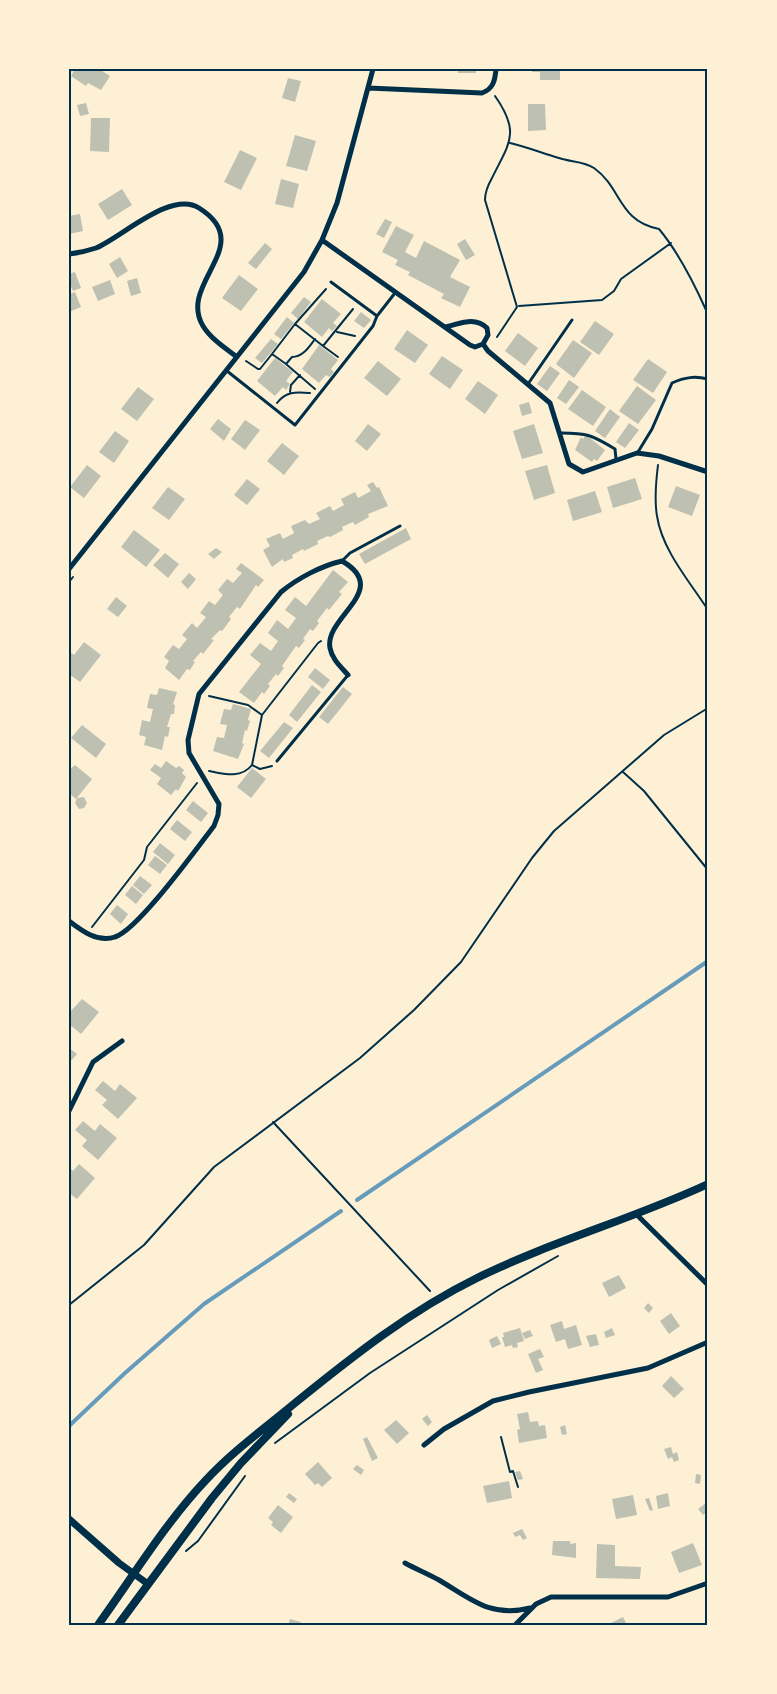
<svg xmlns="http://www.w3.org/2000/svg" width="777" height="1694" viewBox="0 0 777 1694" font-family="Cabin,sans-serif">
	<rect width="100%" height="100%" fill="#fdf0d5"/>
	<g fill="none" stroke-linecap="round" stroke-linejoin="round">
		<path stroke="#669bbc" stroke-width="4" d="M357 1200 708 961
			M69 1426 125 1373 204 1304 341 1211"/>
	</g>
	<path fill="#bec0b2" d="M75 69H99L110 76 101 90 88 83 86 86 71 76Z
		M458 69H476V73H458Z
		M532 69H560V80H540V72H532Z
		M288 78 301 81 295 102 282 98Z
		M86 103 89 114 80 116 77 105Z
		M528 104H545L546 130 528 131Z
		M91 118H110L109 152 90 151Z
		M295 135 316 141 307 171 286 166Z
		M240 150 257 158 241 190 224 182Z
		M281 179 299 184 293 208 275 204Z
		M122 189 132 205 108 220 98 204Z
		M80 214 83 231 69 234V216Z
		M385 219 392 222 384 238 376 234Z
		M396 226 414 235 405 252 416 258 424 241 460 260 450 277 470 287 460 307 441 298 444 294 408 275 410 272 395 265 398 260 382 252Z
		M465 239 475 255 466 260 457 244Z
		M265 243 272 249 256 269 248 263Z
		M120 257 128 271 117 278 109 264Z
		M75 272 81 288 73 291 69 282V274Z
		M239 275 258 289 241 311 222 298Z
		M137 278 141 293 131 296 127 281Z
		M110 280 115 294 98 301 92 287Z
		M75 292 81 307 69 312V294Z
		M304 297 311 302 298 319 291 313Z
		M322 299 341 314 333 323 337 326 332 331 329 328 322 337 304 322Z
		M361 312 371 320 364 328 354 321Z
		M287 317 294 323 281 339 274 334Z
		M595 321 614 334 599 355 580 342Z
		M407 330 428 345 415 363 394 349Z
		M518 333 538 348 525 366 505 351Z
		M271 339 278 344 262 363 255 358Z
		M573 340 592 353 574 378 556 364Z
		M319 345 338 360 331 369 334 372 330 377 326 375 319 383 302 369Z
		M442 356 463 370 450 389 429 374Z
		M275 358 293 372 286 381 290 384 286 390 283 387 275 396 257 381Z
		M648 359 667 372 653 393 633 380Z
		M378 361 401 379 387 396 364 378Z
		M550 366 560 373 547 391 537 384Z
		M569 380 579 387 566 404 557 398Z
		M478 381 498 395 485 414 465 399Z
		M637 386 656 400 638 424 619 411Z
		M138 387 154 399 137 421 121 409Z
		M582 390 606 407 593 426 568 409Z
		M529 402 532 413 522 416 519 405Z
		M610 409 620 417 605 438 595 431Z
		M218 419 231 429 224 441 210 429Z
		M245 420 260 430 245 450 231 439Z
		M629 423 639 430 625 448 616 442Z
		M368 424 381 434 367 451 355 441Z
		M534 424 543 453 522 459 513 431Z
		M115 431 129 441 114 463 99 452Z
		M586 435 605 450 597 461 594 459 592 462 575 450 581 437 583 439Z
		M282 443 299 456 284 475 267 461Z
		M87 465 101 476 84 498 70 487Z
		M547 465 555 493 534 500 525 471Z
		M635 478 642 499 613 508 607 487Z
		M247 479 260 489 247 505 234 495Z
		M373 482 377 488 379 487 388 506 368 514 369 517 355 525 353 522 342 527 343 530 330 537 328 536 317 541 318 544 304 551 303 549 292 555 293 558 284 562 283 559 272 567 263 550 270 546 266 539 280 533 283 539 294 533 291 526 305 520 309 524 320 519 316 513 330 506 333 511 344 505 341 499 355 492 358 498 371 491 367 485Z
		M676 486 700 495 692 516 668 507Z
		M168 487 185 499 169 520 152 508Z
		M595 491 602 512 573 521 567 500Z
		M406 528 411 539 365 564 359 554Z
		M134 530 160 550 146 567 121 547Z
		M216 548 222 552 214 559 208 554Z
		M165 553 179 564 168 578 153 565Z
		M241 563 264 580 258 587 256 585 240 609 237 607 229 617 231 619 222 631 220 630 211 639 214 640 203 654 201 652 193 661 195 662 190 670 187 669 179 680 165 668 169 661 164 657 173 645 179 649 187 639 182 635 192 623 197 628 206 617 200 613 209 601 215 605 223 595 218 590 227 579 233 583 242 573 236 569Z
		M333 570 348 582 339 592 342 594 329 610 327 608 317 621 319 623 313 631 310 629 303 639 305 640 299 648 296 646 282 666 284 668 278 676 276 674 268 684 270 686 264 694 262 692 254 703 239 692 261 664 250 655 260 643 271 651 278 641 268 633 277 620 288 629 296 618 285 610 295 597 306 606Z
		M189 573 196 579 188 589 181 582Z
		M116 597 127 606 118 617 107 609Z
		M84 642 101 655 80 682 69 674V651L74 655Z
		M315 668 330 680 323 689 308 677Z
		M312 685 321 692 297 722 289 715Z
		M343 687 352 694 328 724 319 717Z
		M159 688 177 692 173 704 175 705 174 714H171L167 727H170L168 737 165 736 162 750 144 745 146 737 139 735 142 720 150 722 153 709 147 708 150 694 157 695Z
		M233 704 251 709 248 720 250 721 247 731 245 730 242 743 244 744 238 759 213 751 217 737 224 738 227 725 220 724 224 709 231 710Z
		M284 722 293 728 269 758 260 751Z
		M82 725 106 744 96 758 71 738Z
		M166 761 176 768 179 766 184 770 182 773 186 777 178 791 176 789 171 795 157 784 161 778 150 770 155 764 161 768Z
		M75 765 92 779 76 799 69 793V770Z
		M252 768 266 779 251 798 237 787Z
		M84 797 87 803 84 808 79 809 75 803 77 798Z
		M193 801 208 813 201 822 186 810Z
		M177 820 192 832 185 841 170 829Z
		M160 843 175 855 168 864 153 852Z
		M155 856 167 865 160 874 148 865Z
		M140 876 152 885 144 894 133 885Z
		M132 886 143 895 136 904 125 895Z
		M117 905 128 914 121 924 110 914Z
		M82 999 99 1012 81 1034 69 1024V1013Z
		M69 1048 77 1054 69 1063Z
		M103 1081 115 1091 120 1084 137 1098 118 1119 102 1105 107 1100 95 1090Z
		M83 1121 95 1131 100 1124 117 1138 98 1160 82 1146 87 1140 75 1130Z
		M79 1164 95 1178 77 1199 69 1193V1167L73 1171Z
		M619 1275 626 1288 609 1297 602 1283Z
		M648 1303 653 1308 649 1313 644 1308Z
		M671 1313 680 1326 669 1334 660 1321Z
		M562 1321 564 1329 576 1325 582 1345 568 1349 565 1339 556 1342 550 1325Z
		M520 1328 524 1341 517 1343 518 1347 513 1348 512 1345 505 1347 502 1337H504L503 1333Z
		M612 1328 615 1335 606 1338 604 1332Z
		M530 1330 533 1336 525 1339 522 1333Z
		M596 1334 599 1345 590 1347 586 1336Z
		M497 1336 501 1344 492 1348 489 1340Z
		M540 1349 544 1357 538 1359 543 1370 536 1373 528 1354Z
		M671 1376 684 1389 674 1398 662 1386Z
		M528 1412 530 1422 538 1421 539 1426 545 1425 547 1438 519 1443 517 1430 520 1429 517 1414Z
		M427 1415 432 1422 428 1426 422 1419Z
		M396 1420 409 1433 397 1444 384 1430Z
		M565 1425 567 1434 562 1435 560 1427Z
		M367 1437 378 1458 372 1461 363 1439Z
		M671 1447 673 1454 677 1452 679 1460 674 1462 672 1457 668 1459 664 1449Z
		M318 1462 332 1478 322 1487 318 1483 315 1485 305 1474Z
		M357 1465 364 1470 361 1475 353 1469Z
		M520 1471 523 1479 518 1480 515 1472Z
		M696 1474 701 1475 700 1484 695 1483Z
		M509 1481 512 1498 487 1503 483 1486Z
		M289 1493 297 1499 294 1503 286 1497Z
		M668 1493 670 1506 658 1509 656 1496Z
		M633 1495 637 1515 616 1519 612 1499Z
		M649 1498 653 1510 650 1511 645 1499Z
		M706 1503 708 1511 703 1515 698 1509Z
		M278 1505 293 1517 281 1533 271 1525 273 1522 268 1518Z
		M522 1529 527 1538 523 1540 520 1535 515 1537 513 1533Z
		M553 1541H570V1544L576 1543V1558L552 1555Z
		M693 1543 702 1565 679 1573 671 1552Z
		M597 1544 615 1545V1566L641 1567 640 1579 596 1578Z
		M623 1617 627 1625H607Z
		M290 1619 301 1622 300 1625H288Z"/>
	<g fill="none" stroke-linecap="round" stroke-linejoin="round">
		<path stroke="#003049" stroke-width="2" d="M495 96C521 133 509 143 492 178 488 185 485 193 485 200L517 307 497 337
			M510 143C527 147 542 153 559 158 570 162 584 161 594 168 622 188 618 221 659 229 679 253 693 281 706 310
			M326 289 295 324 323 346 353 309
			M519 306 602 300 614 291 621 279 671 243
			M337 332 355 336
			M315 339C309 347 303 357 292 357L286 364 315 389
			M323 346 338 357
			M246 361 258 369H260L272 354
			M286 364 272 354 295 324
			M290 392 291 385 300 375
			M277 403C286 391 296 392 310 393
			M658 465C656 481 654 499 657 516 662 550 690 582 708 610
			M69 582 73 577
			M209 696 248 705 262 715
			M272 766 260 769 252 765 262 715 318 643 321 641
			M209 771C224 774 241 779 252 765
			M623 772 644 791 708 870
			M92 927 144 860 147 847 197 783
			M273 1122 430 1291
			M69 1305 144 1245 214 1167 360 1058 414 1010 461 962 532 858 554 831 664 735 708 708
			M501 1437 510 1472 513 1471 518 1487
			M275 1443 370 1373 498 1290 558 1256
			M186 1551 198 1541 245 1476"/>
		<path stroke="#003049" stroke-width="3" d="M331 282 377 316
			M227 371 295 425 373 326 377 316 395 293
			M528 384 572 320
			M561 433C587 433 592 435 615 449L616 459
			M638 452 652 429 672 383C685 377 695 376 708 379
			M342 561 350 553 400 526
			M277 761 348 675"/>
		<path stroke="#003049" stroke-width="5" d="M368 88 482 93C493 89 495 81 496 69
			M322 240 470 345 475 347 483 344 488 351 550 403 569 464 583 472 637 453 659 456 708 472
			M69 254C78 253 87 251 96 248 122 237 171 190 199 208 258 245 177 283 203 326 211 339 225 348 237 357
			M445 327C460 324 474 316 487 328L488 335 483 344
			M69 569 304 272 322 240 337 203 373 69
			M69 921C82 931 98 943 115 937 138 930 197 848 214 826L218 815 219 804 189 753 188 740 199 694 281 592C298 578 321 566 342 561 392 590 324 617 330 648 332 659 340 666 348 675
			M69 1111 93 1062 122 1041
			M636 1214 708 1285
			M424 1445 444 1429 493 1401 529 1392 648 1368 708 1342
			M405 1563C416 1569 428 1574 439 1580 471 1599 490 1618 530 1608
			M515 1625 536 1604 551 1597H668L708 1583"/>
		<path stroke="#003049" stroke-width="7" d="M69 1519 119 1563 148 1584"/>
		<path stroke="#003049" stroke-width="8" d="M98 1625C132 1578 166 1522 206 1480 233 1451 265 1428 295 1403 353 1356 410 1311 477 1278 552 1241 633 1219 708 1184
			M118 1625 212 1498 241 1463 288 1414"/>
	</g>
	<rect width="777" height="1694" fill="none" stroke="#fdf0d5" stroke-width="141"/>
	<rect x="70" y="70" width="636" height="1554" fill="none" stroke="#003049" stroke-width="2"/>
</svg>
